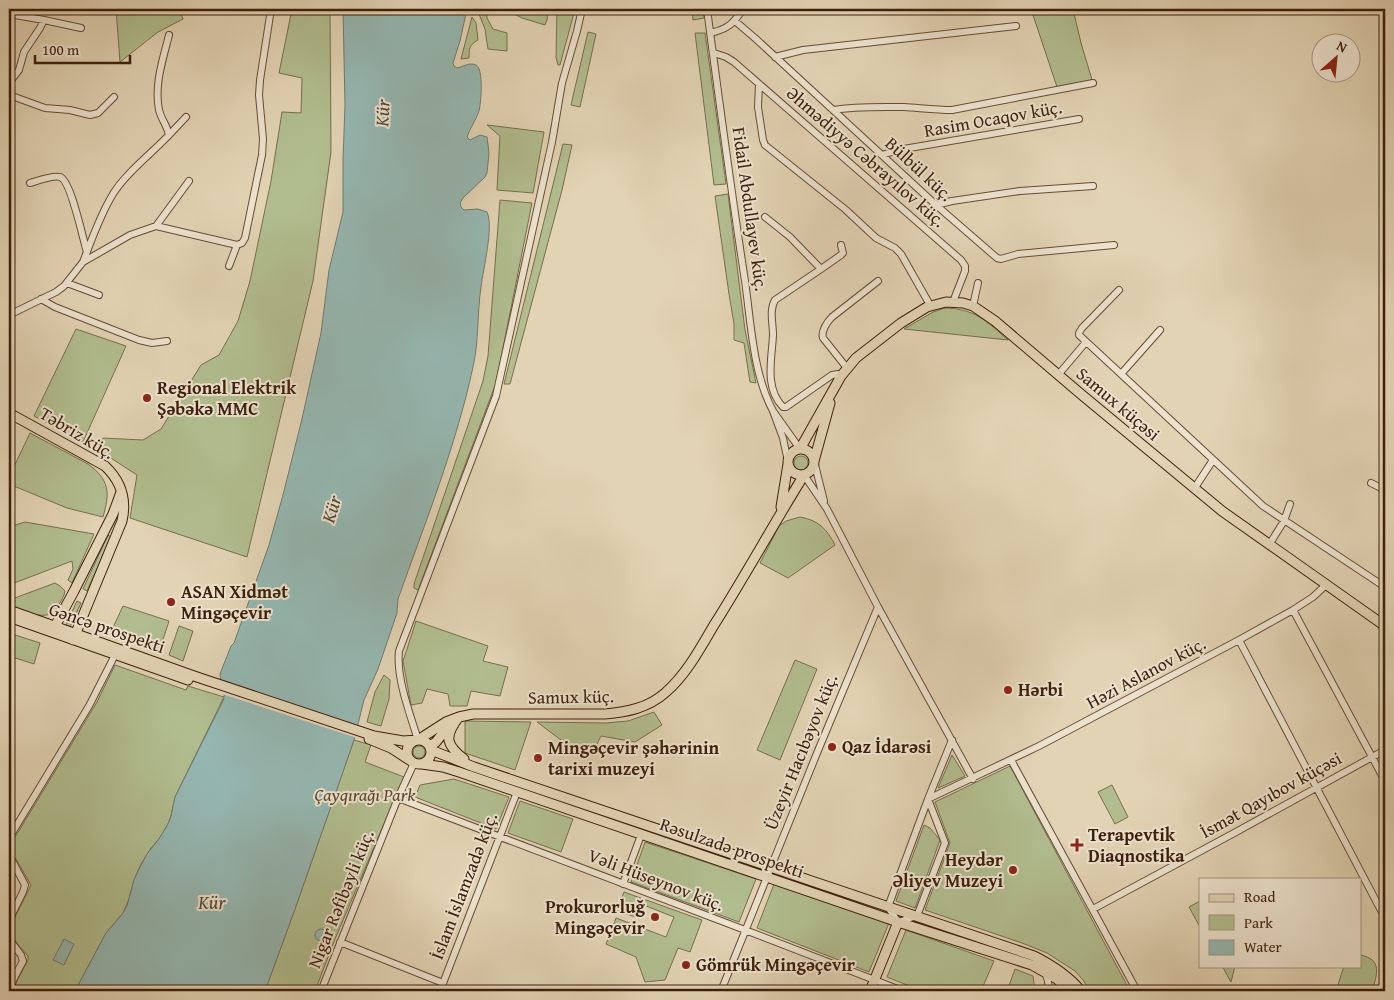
<svg xmlns="http://www.w3.org/2000/svg" width="1394" height="1000" viewBox="0 0 1394 1000" font-family="'Gentium Book Plus',serif">
	<rect width="100%" height="100%" fill="#e2d3b4"/>
	<filter id="stains"><feTurbulence type="fractalNoise" baseFrequency=".004" numOctaves="4"/><feColorMatrix values="0 0 0 0 .2 0 0 0 0 .09 0 0 0 0 .02 0 0 0 .5 -.17"/></filter>
	<radialGradient id="worn" r=".72"><stop offset=".6" stop-color="#630" stop-opacity="0"/><stop offset="1" stop-color="#630" stop-opacity=".3"/></radialGradient>
	<path fill="#b1bd8f" stroke="#786e4d" d="M116 9H179L183 19 158 32 120 62Z
		M294 9H330L331 152 313 281 247 557 130 518 137 475 97 449 103 438 143 440 161 429 201 365 219 355 238 321 250 281 271 181 282 112 301 113 302 78 279 73 291 14Z
		M477 9H486L487 18 493 29 507 33V51L488 49 485 29Z
		M506 9H548L547 20 545 25 522 18 506 10Z
		M557 9H575L560 65H558L556 57Z
		M692 9H703L704 18 693 20Z
		M1031 9H1073L1081 43 1093 83 1057 87Z
		M472 17 476 23 478 40C469 45 469 49 469 58L461 59Z
		M588 32 596 34 580 107 571 105Z
		M695 33H705L726 184 714 185Z
		M487 125 544 132 533 193 497 190 500 136Z
		M563 144 572 145 562 190 510 384H504Z
		M728 194 745 330 756 383 750 382 744 343 734 340V324L729 294 715 196Z
		M500 200 532 203 496 383 418 590 414 588V584L483 381 488 356Z
		M945 308C976 309 986 321 1008 340L904 329 933 312Z
		M76 329 126 346 83 442 34 416Z
		M30 433 88 464C110 480 110 493 103 517L67 508 9 484V477Z
		M794 463a7 7 0 1 1 14 0a7 7 0 1 1-14 0Z
		M800 517C818 520 827 529 835 545L788 578 760 563 779 526 786 521Z
		M25 522 94 534 72 583 68 580 73 569 72 561 9 585V527Z
		M108 535 111 537 87 591 83 589Z
		M55 583 60 586 65 591C64 597 61 601 58 606 48 625 24 610 9 605V594L12 599Z
		M77 601 81 603 70 627 66 625Z
		M123 606 169 621 159 652 110 634Z
		M416 621 488 646 483 661 508 667 500 696 471 691 467 706H450L448 694 427 689 422 703 411 705 403 661Z
		M179 626 193 631 183 661 169 655Z
		M9 633 40 643 34 664 9 656Z
		M795 660 817 669 780 760 757 750Z
		M115 665 186 690 188 686 224 697 175 797 171 816 168 824 159 839 151 848 141 864 134 880 129 899 123 913 106 933 75 991H13L17 981 28 960V956C20 947 12 940 10 927L31 885 9 847 97 702Z
		M384 675 390 680 389 699 381 726 367 722 375 692Z
		M654 712 662 725 635 742 601 736 596 746H569L537 722 606 723 628 721Z
		M465 721 531 722 515 770 465 753Z
		M354 740 371 745 365 762 404 777 335 939 315 991H265L295 909Z
		M413 752a6 6 0 1 1 12 0a6 6 0 1 1-12 0Z
		M952 755 965 776 938 788Z
		M1010 766 1130 991H1090L1083 980 1075 971 1047 953 1022 943 925 910 950 843 935 802Z
		M454 779 509 797 496 829 415 797 420 785Z
		M1112 785 1128 817 1115 824 1098 792Z
		M520 801 573 819 561 852 508 833Z
		M924 825 930 828 940 840 915 908 896 901Z
		M645 842 756 879 739 922 631 882Z
		M774 884 889 923 869 972 757 928Z
		M624 892 702 920 690 952 678 948 665 980 645 982 636 957 606 944 616 918 666 937 674 917 641 904 636 917 617 911Z
		M1200 901V927L1189 907Z
		M906 930 994 961 981 991H922L887 977Z
		M1360 955C1383 959 1377 975 1372 991H1336L1344 966H1360Z
		M1222 966H1235L1231 982Z
		M1015 969 1033 976 1035 991H1007Z"/>
	<path fill="#95b7b1" stroke="#727a6f" d="M343 9H467L460 41 453 63 454 66 457 68C462 67 470 62 476 65 484 69 481 103 479 111 476 120 470 128 467 137L470 140 480 135 487 137 489 153 487 173 485 177 463 198 460 203 461 207 464 210 478 209 487 212C494 227 483 269 481 287 477 314 479 341 473 367 456 446 425 523 398 599L397 613 378 669 364 700 354 740 335 795 295 909 265 991H75L106 933 123 913 127 906 134 880 138 871 147 854 159 839 168 824 171 816 175 797 223 701C227 691 220 684 220 674L231 646 234 643 269 545 283 495 302 419 321 333 329 270 343 212V160L345 105Z
		M315 935a6 6 0 1 1 12 0a6 6 0 1 1-12 0Z
		M64 939 74 944 64 965 53 960Z"/>
	<path fill="#e2d3b4" d="M218 680 360 726 357 738 222 694Z"/>
	<g fill="none" stroke-linecap="round" stroke-linejoin="round">
		<g stroke="#674c35" stroke-width="8">
			<path id="minor" d="M707 9C719 100 731 190 745 281 751 323 753 374 773 411
				M9 14 44 20 40 28 24 52 19 70 9 83
				M44 20 81 28
				M735 21 756 39 936 205 997 258 1001 259 1018 254 1114 245
				M710 33C728 29 733 24 743 9
				M714 53 726 57 734 62 961 260 965 266V271L953 302
				M775 57 803 50 1016 26
				M759 84 758 107 763 140 765 145 846 210 876 238 895 248 901 254 930 305
				M9 95 45 108 70 110 90 115 98 113 114 97
				M833 110C856 106 881 107 904 107 920 108 936 110 952 110L1093 83
				M169 135 186 117
				M882 155 898 150 1079 119
				M30 183C37 181 53 175 60 177 71 180 83 240 87 252
				M936 205 952 201 1020 191 1093 186
				M765 217 790 237 821 269 775 300C769 310 773 323 773 335 772 358 764 388 783 407H786L832 375 838 374 841 376
				M156 226 189 181
				M83 262C92 239 100 215 113 194 125 174 152 153 169 135 167 125 161 119 159 110 154 85 163 59 169 35
				M229 266 237 245
				M821 269 841 255 843 253 841 245
				M67 283 99 295
				M1119 290 1082 328 1079 333V335L1263 506 1385 587
				M41 299 55 307 139 340 152 343 167 341
				M973 306 978 283
				M9 315 56 292 64 286 83 262 130 235 156 226 237 245 242 243 245 238 262 155 263 139 259 95 260 80 271 9
				M847 368 823 338C821 331 827 322 832 317L878 281
				M1121 374 1160 330
				M1058 375 1086 342
				M814 461 824 501
				M788 462 783 438 773 411 800 449
				M804 475 827 509 878 607 973 779
				M1371 483 1381 488 1385 492
				M1194 489 1213 460
				M1269 545 1284 521 1290 504
				M1293 610 1385 781
				M1239 640 1385 918
				M418 740C410 714 396 678 399 651L496 396 552 142 562 83 577 31 582 9
				M952 740 928 799 888 907 898 922 917 916 945 843 928 799 1039 746 1239 640 1293 610 1313 597 1327 584
				M1011 760 1137 991
				M398 798 745 930 903 991
				M9 838 89 706 115 655
				M9 855 25 885 23 892 9 920
				M623 884 641 835
				M1093 909 1236 832 1385 750
				M9 939 21 955 23 961 13 980 10 991
				M340 942 443 983
				M1045 972 1048 981 1049 991
				M321 991 398 798 414 763
				M440 991 517 792
				M721 991 817 753 878 607"/>
		</g>
		<g stroke="#3e1f0b" stroke-width="11">
			<path id="major" d="M9 413 105 466C121 481 127 499 122 521L73 640
				M788 462a13 13 0 1 1 26 0a13 13 0 1 1-26 0Z
				M800 449 841 376 856 358 901 323 927 307 946 302 963 303 973 306 995 321 1082 395 1222 511 1385 626
				M814 461 830 403
				M781 507 788 464
				M9 610 194 676 374 736 403 741 418 740 446 722 459 717 473 714H605C627 712 648 708 665 693 686 675 700 649 714 625 745 576 773 525 804 475
				M9 617 188 680
				M53 630 74 591 113 514 121 492
				M458 718C444 737 446 745 464 759
				M369 739 391 748 411 761
				M407 752a12 12 0 1 1 24 0a12 12 0 1 1-24 0Z
				M430 746 436 742 451 723
				M431 750 474 767 1034 956C1052 965 1068 975 1081 991
				M422 764 443 767 459 772 898 922 1032 965 1057 979 1069 991
				M870 991 898 922"/>
		</g>
		<use href="#minor" stroke="#ece2ce" stroke-width="6"/>
		<use href="#major" stroke="#e2d3b4" stroke-width="9"/>
	</g>
	<g fill="#8f2418" stroke="#ece2ce" stroke-width="2">
		<circle cx="147" cy="398" r="5"/>
		<circle cx="171" cy="602" r="5"/>
		<circle cx="1008" cy="690" r="5"/>
		<circle cx="832" cy="747" r="5"/>
		<circle cx="538" cy="758" r="5"/>
		<path d="M1074.5 837.5h5v5h5v5h-5v5h-5v-5h-5v-5h5z"/>
		<circle cx="1013" cy="870" r="5"/>
		<circle cx="655" cy="917" r="5"/>
		<circle cx="686" cy="965" r="5"/>
	</g>
	<g text-anchor="middle" stroke-width="4" stroke-linejoin="round" paint-order="stroke">
		<g font-size="18" fill="#3e1f0b" stroke="#ece2ce">
			<text transform="translate(993 119) rotate(-10)" y="6">Rasim Ocaqov küç.</text>
			<text transform="translate(866 157) rotate(41)" y="6">Əhmədiyyə Cəbrayılov küç.</text>
			<text transform="translate(919 169) rotate(43)" y="6">Bülbül küç.</text>
			<text transform="translate(750 209) rotate(82)" y="6">Fidail Abdullayev küç.</text>
			<text transform="translate(1118 404) rotate(40)" y="6">Samux küçəsi</text>
			<text transform="translate(77 433) rotate(31)" y="6">Təbriz küç.</text>
			<text transform="translate(107 628) rotate(19)" y="6">Gəncə prospekti</text>
			<text transform="translate(1146 673) rotate(-28)" y="6">Həzi Aslanov küç.</text>
			<text transform="translate(571 697) rotate(-1)" y="6">Samux küç.</text>
			<text transform="translate(801 752) rotate(-68)" y="6">Üzeyir Hacıbəyov küç.</text>
			<text transform="translate(1271 795) rotate(-29)" y="6">İsmət Qayıbov küçəsi</text>
			<text transform="translate(732 848) rotate(19)" y="6">Rəsulzadə prospekti</text>
			<text transform="translate(656 880) rotate(21)" y="6">Vəli Hüseynov küç.</text>
			<text transform="translate(464 886) rotate(-69)" y="6">İslam İslamzadə küç.</text>
			<text transform="translate(341 899) rotate(-68)" y="6">Nigar Rəfibəyli küç.</text>
		</g>
		<g font-size="18" font-weight="bold" fill="#3e1f0b" stroke="#ece2ce" text-anchor="start">
			<text x="157" y="394">Regional Elektrik<tspan x="157" dy="21">Şəbəkə MMC</tspan></text>
			<text x="181" y="598">ASAN Xidmət<tspan x="181" dy="21">Mingəçevir</tspan></text>
			<text x="1018" y="696">Hərbi</text>
			<text x="842" y="753">Qaz İdarəsi</text>
			<text x="548" y="754">Mingəçevir şəhərinin<tspan x="548" dy="21">tarixi muzeyi</tspan></text>
			<text x="1088" y="841">Terapevtik<tspan x="1088" dy="21">Diaqnostika</tspan></text>
			<text x="1003" y="866" text-anchor="end">Heydər<tspan x="1003" dy="21">Əliyev Muzeyi</tspan></text>
			<text x="645" y="913" text-anchor="end">Prokurorluğ<tspan x="645" dy="21">Mingəçevir</tspan></text>
			<text x="696" y="971">Gömrük Mingəçevir</text>
		</g>
		<g font-size="18" font-style="italic" fill="#5b462c" stroke="#ece2ce">
			<text x="365" y="801">Çayqırağı Park</text>
		</g>
		<g font-size="19" font-style="italic" fill="#544534" stroke="#ece2ce">
			<text transform="translate(382 113) rotate(-87)" y="7">Kür</text>
			<text transform="translate(331 509) rotate(-73)" y="7">Kür</text>
			<text x="212" y="909">Kür</text>
		</g>
	</g>
	<rect width="1394" height="1000" fill="none" stroke="#e2d3b4" stroke-width="30"/>
	<rect x="10" y="10" width="1374" height="980" fill="none" stroke="#3e1f0b" stroke-width="2.5"/>
	<rect x="15" y="15" width="1364" height="970" fill="none" stroke="#3e1f0b"/>
	<rect x="1199" y="878" width="162" height="90" fill="#ece2ce" stroke="#a69480"/>
	<rect x="1209" y="894" width="25" height="8" fill="#e2d3b4" stroke="#a69480"/>
	<text x="1244" y="902" font-size="15" fill="#3e1f0b">Road</text>
	<rect x="1209" y="915" width="25" height="15" fill="#b1bd8f" stroke="#a69480"/>
	<text x="1244" y="928" font-size="15" fill="#3e1f0b">Park</text>
	<rect x="1209" y="940" width="25" height="15" fill="#95b7b1" stroke="#a69480"/>
	<text x="1244" y="952" font-size="15" fill="#3e1f0b">Water</text>
	<g transform="translate(1336 58) rotate(27)"><circle r="24" fill="#ece2ce" stroke="#a69480"/>
	<path d="M0-4L9 19L0 12L-9 19Z" fill="#8f2418"/>
	<text y="-8" font-size="14" font-weight="bold" text-anchor="middle" fill="#3e1f0b">N</text>
	</g>
	<path d="M35 55v8h95v-8" fill="none" stroke="#3e1f0b" stroke-width="2.5"/>
	<text x="42" y="55" font-size="15" fill="#3e1f0b" stroke="#ece2ce" stroke-width="4" paint-order="stroke">100 m</text>
	<rect width="100%" height="100%" filter="url(#stains)"/>
	<rect width="100%" height="100%" fill="url(#worn)"/>
</svg>
